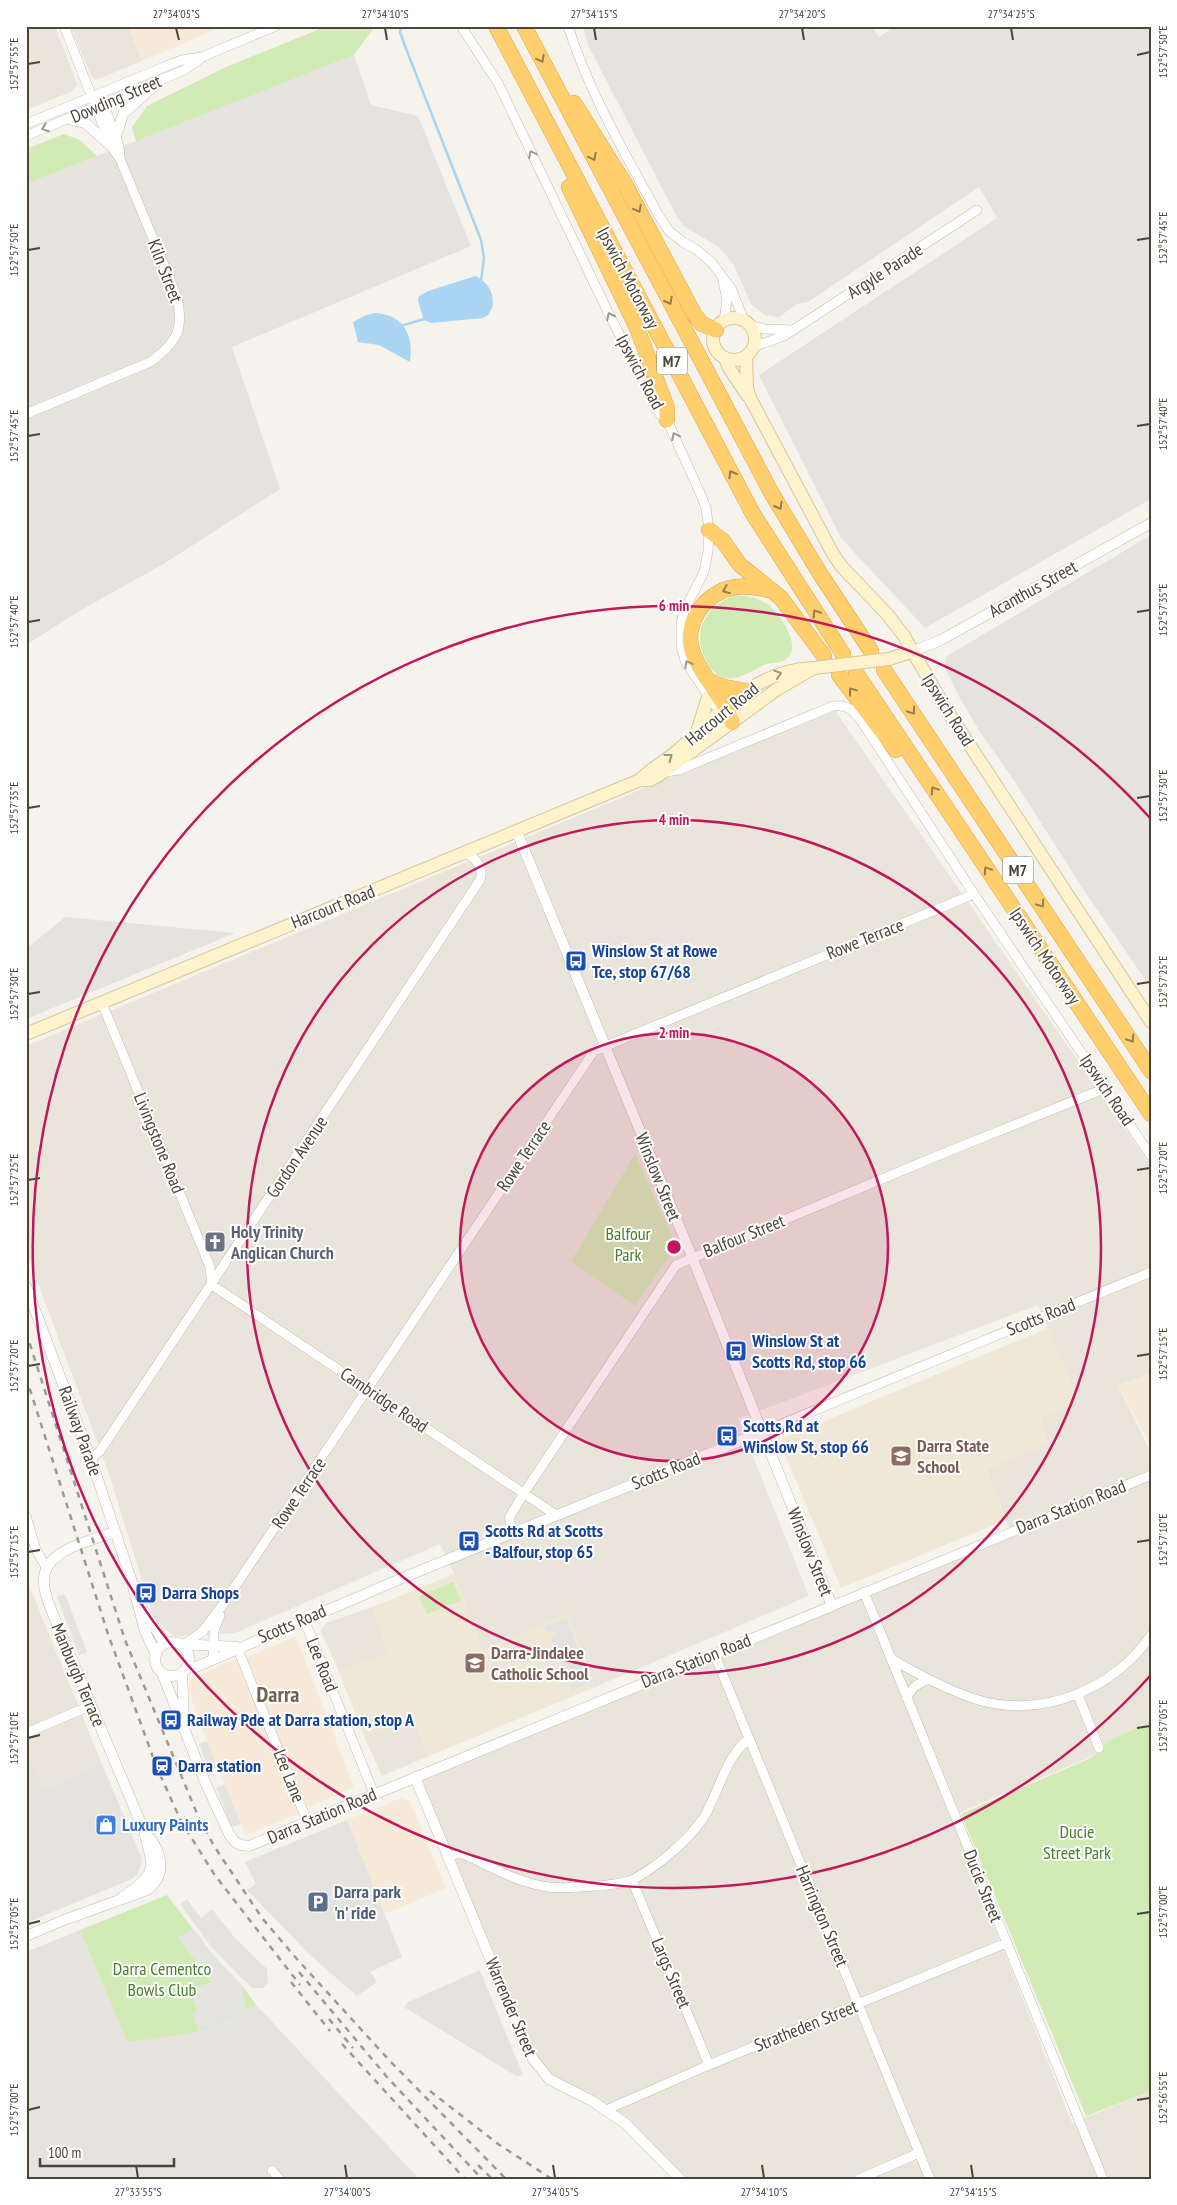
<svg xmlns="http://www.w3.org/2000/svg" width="1177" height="2205" viewBox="0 0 1177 2205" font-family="'PT Sans Narrow',sans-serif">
	<rect width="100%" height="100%" fill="#f6f3ec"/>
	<path fill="#eae5da" d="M26 26H55L77 84 73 91 26 110Z
		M70 26H128L142 61 96 80 92 78Z
		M834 709 1151 1166V1373L1118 1386 1151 1453V1469L1037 1520 1151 1473V1722L1108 1741 1091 1757 953 1815 866 1591 1011 1532 986 1469 1048 1444 1040 1418 1079 1402 1038 1305 738 1419 809 1596 595 1687 568 1614 483 1651 454 1574 440 1544 235 1633 174 1636 154 1619 108 1471 26 1251V1046Z
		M26 1578 102 1764 43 1789 26 1747Z
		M862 1593 1072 2123 1151 2091V2179H684L626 2120 594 2096 550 2074 533 2051 418 1774Z
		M372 1607 389 1653 339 1672 321 1631 326 1623Z
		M412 1716 429 1756 382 1776 364 1736Z"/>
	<path fill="#f7ead8" d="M128 26H216L217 29 142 61Z
		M1151 1373V1446L1118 1386Z
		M296 1636 354 1787 307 1808 247 1657Z
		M238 1658 299 1813 246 1835 195 1712 189 1688 192 1678Z
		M401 1798 410 1801 446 1888 385 1914 347 1820Z"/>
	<path fill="#e6e2dd" d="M583 26H871L879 37 895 26H1151V499L925 628 841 538 759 375 997 218 979 187 808 302 797 304 779 317 765 315 751 304 734 265 719 247 685 227 677 217 589 47Z
		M354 55 371 105 418 116 471 246 232 347 280 489 165 563 81 610 26 645V184Z
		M1151 535V988L1085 892 1015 782 980 732 958 695 944 666 947 656Z
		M65 917 235 933 26 1019V949Z
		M26 1747 43 1789 102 1764 142 1859 138 1874 132 1879 26 1923Z
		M80 1930 127 2042 244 2011 256 2005 419 2179H26V1952Z
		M480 1970 523 2075 516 2076 404 2007 408 2002Z"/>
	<path fill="#efe8d6" d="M1048 1328 1079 1402 1040 1418 1048 1444 986 1469 1006 1520 841 1588 779 1440Z
		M454 1574 483 1650 568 1614 595 1687 429 1756 412 1716 364 1736 339 1672 389 1653 372 1607Z"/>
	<path fill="#d2eab5" d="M327 26H375L354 55 136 141 132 127 147 106 226 67Z
		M64 134 80 140 97 156 26 184V149Z
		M735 595C747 596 757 597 767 604 780 613 806 650 783 661 777 663 770 663 764 665 753 670 738 681 725 678 718 676 711 670 708 664 690 635 704 607 735 595Z
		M635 1154 676 1246 635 1306 571 1261Z
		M453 1582 461 1600 427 1614 419 1596Z
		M1151 1722V2091L1086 2116 961 1814 1091 1758 1108 1741Z
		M167 1895 212 1954 245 1989 256 2005 194 2033 127 2042 80 1930Z"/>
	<path fill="#e5e3e0" d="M65 1594 87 1652 79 1655 57 1597Z
		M566 1618 592 1682 571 1691 550 1638 556 1635 554 1630 547 1633 545 1627Z
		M207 1741 217 1767 209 1770 199 1744Z
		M225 1784 241 1824 232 1827 216 1788Z
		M347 1820 402 1957 370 1972 377 1982 357 1996 309 1954 247 1890 256 1884 245 1862Z
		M187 1899 201 1918 212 1909 235 1938 267 1969 268 1983 263 1988H252L214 1950 180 1904Z
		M193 1928 212 1954 245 1989 242 1992 247 2008 198 2030 192 2014 198 2012 189 1990 212 1982 178 1938Z
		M256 2005 294 2046 242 2097 194 2033Z
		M60 2031 80 2078 26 2102V2044Z"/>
	<path fill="#a9d4f2" d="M476 276C489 284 493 291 493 306L488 315 483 318 431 323 424 320 418 301 419 296 428 291Z
		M376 313C404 315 414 336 410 362L379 345 358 342 353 322 366 315Z"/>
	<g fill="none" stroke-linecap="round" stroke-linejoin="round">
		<path stroke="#a9d4f2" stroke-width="2.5" d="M401 26 400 32 405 46 481 240 484 258 481 281
			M404 325 424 319"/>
		<g stroke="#c2bbae" stroke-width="10">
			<path id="minor" d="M461 26 498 83 607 310 659 413 667 420 701 495 706 508 709 530 708 551 704 572 685 609 681 622V646L686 663 722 715
				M568 26C589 93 626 155 659 216L669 231 683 242 697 250 712 263 732 290 744 321
				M99 101 104 105 119 146 120 158
				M26 124 164 67 182 60 202 57 276 26
				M26 136 184 70 200 59
				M723 281 727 300 724 321
				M749 325 764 329 792 330
				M753 347 784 336 977 210
				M26 414 150 362C178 342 185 328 176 294L120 159 111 146 64 26
				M665 772 679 770 833 706C848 704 854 711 862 722L974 894 1151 1156
				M102 1003 210 1267 212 1285 556 1515
				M762 1432 1151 1272
				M91 1459 100 1451 480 880C484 868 477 859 466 853
				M26 1516 36 1550 46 1567
				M513 1532 509 1518 524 1493 676 1265 949 1151 1106 1088
				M864 1592 1103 2179
				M832 1606 1151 1475
				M304 1619 374 1794
				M185 1644 203 1631 224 1603 594 1051 974 894
				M237 1647 307 1821
				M714 1653 930 2179
				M892 1659C919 1675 945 1689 975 1699 1038 1720 1115 1690 1151 1635
				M213 1660 214 1630 220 1615
				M1078 1695 1099 1748
				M906 1697 915 1686 926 1680
				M26 1733 90 1706
				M448 1857 456 1854H463C490 1866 518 1883 548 1887 563 1889 622 1886 634 1879 658 1866 686 1842 702 1820 718 1796 725 1756 749 1739
				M632 1880 709 2065
				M606 2110 709 2065 1006 1943
				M272 2170 279 2179
				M859 2179 919 2153"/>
		</g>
		<g stroke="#c2bbae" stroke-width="11">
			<path id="tertiary" d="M68 119 85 123 111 146
				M116 136 123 114 162 79
				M914 651 941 640 1151 523
				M26 1286 91 1459 131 1579 145 1631 156 1655
				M115 1532C93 1540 46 1549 44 1578 43 1592 50 1607 55 1619L144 1831C155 1872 156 1874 121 1898
				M145 1612 165 1644
				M155 1659a17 17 0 1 1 34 0a17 17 0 1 1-34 0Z
				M180 1644 237 1647
				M187 1668 196 1667 407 1576 762 1432
				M162 1673 206 1784 229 1834 235 1842 241 1845 249 1846 832 1606 692 1257 517 832
				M182 1673 184 1718
				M415 1777 520 2031 533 2059 549 2079 592 2101 625 2123 680 2179
				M26 1936 64 1920 147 1890C166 1876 163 1856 150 1838"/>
		</g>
		<g stroke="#d6c79b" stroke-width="14">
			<path id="secondary" d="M713 339a21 21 0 1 1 42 0a21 21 0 1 1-42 0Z
				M746 357 747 388 750 398 833 554 842 567 887 614 904 636 944 706 1151 1022
				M725 358 729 368 747 395
				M889 659 914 651
				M697 732 708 697
				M640 780C650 769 664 762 676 752 718 715 753 671 812 668
				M26 1034 640 780H650L658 776 776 690 814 668"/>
		</g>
		<g stroke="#e0a43c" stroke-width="16">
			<path id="motorway" d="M496 26 753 514 843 654
				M524 26 772 494 819 572 871 651
				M574 103 625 184 694 314 702 324 716 330
				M569 187 637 328 667 408V420
				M709 530 723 541 740 565 781 598 824 656
				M884 670 1151 1071
				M856 673 1151 1114
				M839 675 896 750
				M710 681 724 687 746 691
				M732 722C724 697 704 680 694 656 681 626 704 592 735 587 748 585 761 588 773 591"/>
		</g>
		<use href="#minor" stroke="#fff" stroke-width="9"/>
		<use href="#tertiary" stroke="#fff" stroke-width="10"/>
		<use href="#secondary" stroke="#fff3cd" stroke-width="12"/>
		<use href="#motorway" stroke="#ffcf6e" stroke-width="15"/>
		<path stroke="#9a9a9a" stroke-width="2.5" stroke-dasharray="6 6" stroke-linecap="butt" d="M26 1332 125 1640 198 1816 214 1846 262 1918 296 1958 389 2060 506 2179
			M26 1377 108 1634 157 1768 181 1821 214 1874 300 1985
			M299 1972 387 2077 482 2179
			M291 1982 330 2031
			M329 2019 353 2048
			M342 2044 465 2179
			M430 2091 498 2144 552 2179
			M478 2165 492 2179"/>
		<g stroke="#d6c79b" stroke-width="14" stroke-linecap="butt">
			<path id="secondary-bridge" d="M814 668 889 659"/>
		</g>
		<use href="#secondary-bridge" stroke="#fff3cd" stroke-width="12"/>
	</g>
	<defs><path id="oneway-chevron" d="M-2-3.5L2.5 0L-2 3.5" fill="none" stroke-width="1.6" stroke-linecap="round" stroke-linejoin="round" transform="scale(1.25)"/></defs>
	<g stroke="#937c4e">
		<use href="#oneway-chevron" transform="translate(541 59) rotate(62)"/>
		<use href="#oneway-chevron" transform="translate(593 157) rotate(62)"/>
		<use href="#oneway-chevron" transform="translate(638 209) rotate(62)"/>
		<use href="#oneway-chevron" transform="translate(669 301) rotate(62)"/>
		<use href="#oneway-chevron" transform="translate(732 474) rotate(-118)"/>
		<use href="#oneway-chevron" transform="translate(779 506) rotate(60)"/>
		<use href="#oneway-chevron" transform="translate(726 590) rotate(158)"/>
		<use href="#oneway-chevron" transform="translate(816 613) rotate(-123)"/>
		<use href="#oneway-chevron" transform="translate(852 691) rotate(-127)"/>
		<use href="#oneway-chevron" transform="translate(912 711) rotate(56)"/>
		<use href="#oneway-chevron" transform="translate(934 790) rotate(-124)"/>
		<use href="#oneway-chevron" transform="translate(987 870) rotate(-124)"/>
		<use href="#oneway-chevron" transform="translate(1041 904) rotate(56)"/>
		<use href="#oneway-chevron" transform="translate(1131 1039) rotate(57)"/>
	</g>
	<g stroke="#9c9892">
		<use href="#oneway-chevron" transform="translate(45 128) rotate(159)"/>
		<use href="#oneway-chevron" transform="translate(532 154) rotate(-116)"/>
		<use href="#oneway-chevron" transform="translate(610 316) rotate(-117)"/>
		<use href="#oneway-chevron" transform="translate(675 436) rotate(-116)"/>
		<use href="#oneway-chevron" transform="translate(688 664) rotate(-118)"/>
	</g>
	<g stroke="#9c937c">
		<use href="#oneway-chevron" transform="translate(778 674) rotate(-18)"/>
		<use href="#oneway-chevron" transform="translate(669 757) rotate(-37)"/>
	</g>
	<path fill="none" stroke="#4b4439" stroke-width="2" d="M176 28 179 40M385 28 387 40M594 28 596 40M802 28 804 40M1011 28 1013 40M1137 55 1150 52M28 64 40 62M1137 240 1150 238M28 250 40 248M1137 426 1150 424M28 436 40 434M1137 612 1150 610M28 622 40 620M1137 798 1150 796M28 808 40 806M1137 984 1150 982M28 994 40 992M1137 1170 1150 1168M28 1180 40 1178M1137 1356 1150 1354M28 1366 40 1364M1137 1542 1150 1540M28 1552 40 1550M1137 1728 1150 1726M28 1738 40 1735M1137 1914 1150 1912M28 1924 40 1921M1137 2100 1150 2098M28 2110 40 2107M136 2165 138 2178M345 2165 347 2178M553 2165 555 2178M762 2165 764 2178M971 2165 973 2178"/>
	<circle cx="674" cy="1247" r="214" fill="#c2185b" fill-opacity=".12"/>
	<g fill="none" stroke="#c2185b" stroke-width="2.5">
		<circle cx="674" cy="1247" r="214"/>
		<circle cx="674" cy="1247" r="427"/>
		<path d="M1150 1676A641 641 0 1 1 1150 818"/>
	</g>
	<defs>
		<g id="bus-square" transform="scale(1.125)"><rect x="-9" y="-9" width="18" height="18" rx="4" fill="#1a4fb4" stroke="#fff"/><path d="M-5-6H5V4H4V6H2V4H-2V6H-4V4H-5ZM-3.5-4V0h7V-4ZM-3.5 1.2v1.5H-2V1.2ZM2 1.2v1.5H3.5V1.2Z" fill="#fff"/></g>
		<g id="church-square" transform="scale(1.125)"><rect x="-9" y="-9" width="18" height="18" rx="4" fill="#6b7280" stroke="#fff"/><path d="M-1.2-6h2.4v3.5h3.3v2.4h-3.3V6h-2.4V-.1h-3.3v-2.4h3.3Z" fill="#fff"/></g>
		<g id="school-square" transform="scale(1.125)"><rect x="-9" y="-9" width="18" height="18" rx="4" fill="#8d6e63" stroke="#fff"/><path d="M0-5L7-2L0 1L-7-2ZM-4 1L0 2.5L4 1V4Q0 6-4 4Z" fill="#fff"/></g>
		<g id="station-square" transform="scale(1.125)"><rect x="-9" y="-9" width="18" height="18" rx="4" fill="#1a4fb4" stroke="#fff"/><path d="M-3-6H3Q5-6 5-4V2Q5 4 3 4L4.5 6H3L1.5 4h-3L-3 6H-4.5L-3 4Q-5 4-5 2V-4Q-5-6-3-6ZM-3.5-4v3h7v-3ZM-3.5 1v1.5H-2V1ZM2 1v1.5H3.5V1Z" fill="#fff"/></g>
		<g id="shop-square" transform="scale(1.125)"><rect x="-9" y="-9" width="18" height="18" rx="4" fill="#3f7fe0" stroke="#fff"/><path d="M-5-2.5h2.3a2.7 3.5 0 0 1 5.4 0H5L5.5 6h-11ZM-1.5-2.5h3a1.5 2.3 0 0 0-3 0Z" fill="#fff"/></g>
		<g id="parking-square" transform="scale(1.125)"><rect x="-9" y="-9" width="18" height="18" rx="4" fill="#5c6f8a" stroke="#fff"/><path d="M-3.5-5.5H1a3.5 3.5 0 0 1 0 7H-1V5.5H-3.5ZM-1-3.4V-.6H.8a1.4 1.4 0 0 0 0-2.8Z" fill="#fff"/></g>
	</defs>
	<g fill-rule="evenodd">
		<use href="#bus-square" x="576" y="961"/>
		<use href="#church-square" x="215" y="1242"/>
		<use href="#bus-square" x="736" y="1351"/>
		<use href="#bus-square" x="727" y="1436"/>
		<use href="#school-square" x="901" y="1456"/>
		<use href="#bus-square" x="469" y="1541"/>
		<use href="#bus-square" x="146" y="1593"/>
		<use href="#school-square" x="475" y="1663"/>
		<use href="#bus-square" x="171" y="1720"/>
		<use href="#station-square" x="162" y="1766"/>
		<use href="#shop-square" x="106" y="1825"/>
		<use href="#parking-square" x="318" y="1902"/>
	</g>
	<g text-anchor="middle" stroke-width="4" stroke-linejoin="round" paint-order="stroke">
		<g fill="#fff" stroke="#817c74" stroke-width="1">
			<rect x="657" y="347.5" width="30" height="27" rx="4"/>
			<rect x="1003" y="856.5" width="30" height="27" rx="4"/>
		</g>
		<g font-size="16" font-weight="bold" fill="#4b4439">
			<text x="672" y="367">M7</text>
			<text x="1018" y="876">M7</text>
		</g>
		<g font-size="18" fill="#4b4439" stroke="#fff">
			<text transform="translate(116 99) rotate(-23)" y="6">Dowding Street</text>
			<text transform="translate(165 271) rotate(69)" y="6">Kiln Street</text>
			<text transform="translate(885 271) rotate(-33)" y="6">Argyle Parade</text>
			<text transform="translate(628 278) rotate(62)" y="6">Ipswich Motorway</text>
			<text transform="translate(640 372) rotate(62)" y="6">Ipswich Road</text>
			<text transform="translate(1033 589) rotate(-29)" y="6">Acanthus Street</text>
			<text transform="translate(948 710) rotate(58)" y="6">Ipswich Road</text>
			<text transform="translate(722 714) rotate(-39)" y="6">Harcourt Road</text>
			<text transform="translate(333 907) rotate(-22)" y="6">Harcourt Road</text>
			<text transform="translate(865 939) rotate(-22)" y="6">Rowe Terrace</text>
			<text transform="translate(1045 956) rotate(56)" y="6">Ipswich Motorway</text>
			<text transform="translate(1107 1090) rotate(56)" y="6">Ipswich Road</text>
			<text transform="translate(159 1143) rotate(68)" y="6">Livingstone Road</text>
			<text transform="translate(524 1156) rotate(-56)" y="6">Rowe Terrace</text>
			<text transform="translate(297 1157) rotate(-56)" y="6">Gordon Avenue</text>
			<text transform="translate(658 1177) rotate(68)" y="6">Winslow Street</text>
			<text transform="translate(744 1236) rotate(-22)" y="6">Balfour Street</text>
			<text transform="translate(1041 1317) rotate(-22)" y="6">Scotts Road</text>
			<text transform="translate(384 1400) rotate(34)" y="6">Cambridge Road</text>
			<text transform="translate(80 1431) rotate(70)" y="6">Railway Parade</text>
			<text transform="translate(666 1471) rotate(-22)" y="6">Scotts Road</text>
			<text transform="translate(299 1493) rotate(-56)" y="6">Rowe Terrace</text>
			<text transform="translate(1071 1507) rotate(-22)" y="6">Darra Station Road</text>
			<text transform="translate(810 1552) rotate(68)" y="6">Winslow Street</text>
			<text transform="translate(292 1624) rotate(-23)" y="6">Scotts Road</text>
			<text transform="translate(696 1661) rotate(-22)" y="6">Darra Station Road</text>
			<text transform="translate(322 1665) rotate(68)" y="6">Lee Road</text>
			<text transform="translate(78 1675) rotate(67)" y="6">Manburgh Terrace</text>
			<text transform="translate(289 1776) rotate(68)" y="6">Lee Lane</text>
			<text transform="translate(322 1816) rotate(-23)" y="6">Darra Station Road</text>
			<text transform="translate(983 1886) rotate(68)" y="6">Ducie Street</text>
			<text transform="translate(822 1916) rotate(67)" y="6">Harrington Street</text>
			<text transform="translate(671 1973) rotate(67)" y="6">Largs Street</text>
			<text transform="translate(511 2007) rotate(67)" y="6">Warrender Street</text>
			<text transform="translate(806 2026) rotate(-22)" y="6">Stratheden Street</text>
		</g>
		<g font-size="18" font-weight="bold" fill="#164399" stroke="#fff" text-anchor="start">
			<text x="592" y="957">Winslow St at Rowe<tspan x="592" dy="21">Tce, stop 67/68</tspan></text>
			<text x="752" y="1347">Winslow St at<tspan x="752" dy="21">Scotts Rd, stop 66</tspan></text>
			<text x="743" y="1432">Scotts Rd at<tspan x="743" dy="21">Winslow St, stop 66</tspan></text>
			<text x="485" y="1537">Scotts Rd at Scotts<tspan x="485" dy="21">- Balfour, stop 65</tspan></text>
			<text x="162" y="1599">Darra Shops</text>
			<text x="187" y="1726">Railway Pde at Darra station, stop A</text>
			<text x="178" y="1772">Darra station</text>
		</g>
		<g font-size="18" font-weight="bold" fill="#5b616d" stroke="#fff" text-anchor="start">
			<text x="231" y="1238">Holy Trinity<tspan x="231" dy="21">Anglican Church</tspan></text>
		</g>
		<g font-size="18" fill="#4a7f2a" stroke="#fff">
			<text x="628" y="1240">Balfour<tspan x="628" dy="21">Park</tspan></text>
			<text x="1077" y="1838">Ducie<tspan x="1077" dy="21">Street Park</tspan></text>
			<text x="162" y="1975">Darra Cementco<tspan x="162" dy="21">Bowls Club</tspan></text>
		</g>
		<g font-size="18" font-weight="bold" fill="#785e54" stroke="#fff" text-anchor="start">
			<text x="917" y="1452">Darra State<tspan x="917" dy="21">School</tspan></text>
			<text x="491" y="1659">Darra-Jindalee<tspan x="491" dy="21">Catholic School</tspan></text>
		</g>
		<g font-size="18" font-weight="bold" fill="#366cbe" stroke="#fff" text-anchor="start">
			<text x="122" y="1831">Luxury Paints</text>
		</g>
		<g font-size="18" font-weight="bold" fill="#4e5e75" stroke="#fff" text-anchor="start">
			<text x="334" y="1898">Darra park<tspan x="334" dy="21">'n' ride</tspan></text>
		</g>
		<g font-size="22" font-weight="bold" fill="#6e6250" stroke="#fff">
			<text x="278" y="1702">Darra</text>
		</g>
	</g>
	<circle cx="674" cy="1247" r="8" fill="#c2185b" stroke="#fff" stroke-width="2.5"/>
	<g font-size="15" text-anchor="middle" font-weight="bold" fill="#c2185b" stroke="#fff" stroke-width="4" stroke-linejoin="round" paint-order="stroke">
		<text x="674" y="611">6 min</text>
		<text x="674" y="825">4 min</text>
		<text x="674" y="1038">2 min</text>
	</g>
	<rect width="1177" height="2205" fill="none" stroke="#ffffff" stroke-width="55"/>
	<path d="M40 2158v8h134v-8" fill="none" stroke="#4b4439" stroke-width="2.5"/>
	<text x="48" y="2158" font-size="15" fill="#4b4439" stroke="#ffffff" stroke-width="4" paint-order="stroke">100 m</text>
	<rect x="28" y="28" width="1122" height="2150" fill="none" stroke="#4b4439" stroke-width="2"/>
	<g font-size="12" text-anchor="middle" fill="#4b4439">
		<text x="176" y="18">27°34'05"S</text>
		<text x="385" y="18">27°34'10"S</text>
		<text x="594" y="18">27°34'15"S</text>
		<text x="802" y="18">27°34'20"S</text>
		<text x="1011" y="18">27°34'25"S</text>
		<text transform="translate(1163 52) rotate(-90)" y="4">152°57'50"E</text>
		<text transform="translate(14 64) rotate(-90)" y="4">152°57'55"E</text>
		<text transform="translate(1163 238) rotate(-90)" y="4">152°57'45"E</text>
		<text transform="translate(14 250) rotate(-90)" y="4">152°57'50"E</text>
		<text transform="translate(1163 424) rotate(-90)" y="4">152°57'40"E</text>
		<text transform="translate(14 436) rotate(-90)" y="4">152°57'45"E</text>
		<text transform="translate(1163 610) rotate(-90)" y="4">152°57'35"E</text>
		<text transform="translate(14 622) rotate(-90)" y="4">152°57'40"E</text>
		<text transform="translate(1163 796) rotate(-90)" y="4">152°57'30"E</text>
		<text transform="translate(14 808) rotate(-90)" y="4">152°57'35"E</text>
		<text transform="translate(1163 982) rotate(-90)" y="4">152°57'25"E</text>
		<text transform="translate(14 994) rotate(-90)" y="4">152°57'30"E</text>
		<text transform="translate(1163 1168) rotate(-90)" y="4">152°57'20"E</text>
		<text transform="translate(14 1180) rotate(-90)" y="4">152°57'25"E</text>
		<text transform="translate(1163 1354) rotate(-90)" y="4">152°57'15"E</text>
		<text transform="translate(14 1366) rotate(-90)" y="4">152°57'20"E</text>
		<text transform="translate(1163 1540) rotate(-90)" y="4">152°57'10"E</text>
		<text transform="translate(14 1552) rotate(-90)" y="4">152°57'15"E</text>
		<text transform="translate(1163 1726) rotate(-90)" y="4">152°57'05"E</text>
		<text transform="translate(14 1738) rotate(-90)" y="4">152°57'10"E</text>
		<text transform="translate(1163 1912) rotate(-90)" y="4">152°57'00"E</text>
		<text transform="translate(14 1924) rotate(-90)" y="4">152°57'05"E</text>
		<text transform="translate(1163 2098) rotate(-90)" y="4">152°56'55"E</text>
		<text transform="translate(14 2110) rotate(-90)" y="4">152°57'00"E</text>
		<text x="138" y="2196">27°33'55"S</text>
		<text x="347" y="2196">27°34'00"S</text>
		<text x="555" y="2196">27°34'05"S</text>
		<text x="764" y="2196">27°34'10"S</text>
		<text x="973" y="2196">27°34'15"S</text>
	</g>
</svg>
